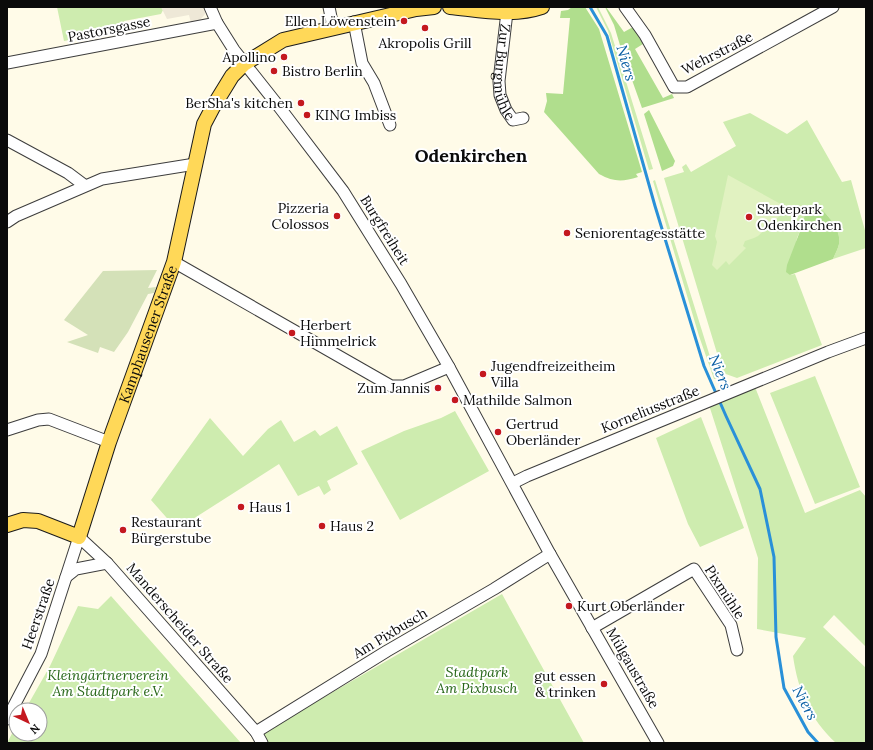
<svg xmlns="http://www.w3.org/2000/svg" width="873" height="750" viewBox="0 0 873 750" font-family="Lora,serif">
	<rect width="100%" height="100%" fill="#fffbe8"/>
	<path fill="#ceecaf" d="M57 7H161L163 10 161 14 124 21 118 31 64 41Z
		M596 7H598L611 33 653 169 649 170 608 31Z
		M750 113 787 134 807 120 842 182 851 180 866 234V248L833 259C835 254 838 249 839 244 842 229 826 213 816 204L802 226 797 238 790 275 795 274 822 345 737 378 723 373 664 178 684 172 682 167 686 164 691 172 736 146 723 122Z
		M655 180 717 379H714L699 336 653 181Z
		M815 376 860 487 815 504 770 393Z
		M755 387 805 513 860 490 866 497V647L834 615 823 627 866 668V743H836C810 719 798 691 793 656L806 638 757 629 758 558 709 405Z
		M455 411 489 471 400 520 361 451 404 431 441 418Z
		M701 417 744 528 700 547 688 524 656 438Z
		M210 418 243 456 268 429 281 420 294 442 315 430 320 436 337 426 358 464 327 481 331 490 324 495 319 486 298 496 279 464 182 526 178 521 173 525 151 500Z
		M502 594 584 743H257V736Z
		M111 596 241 743H7L16 726V734H40V710H25L50 666 78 606 98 609Z"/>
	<path fill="#b0de8d" d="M572 7H585L599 29 642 172 636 174 638 177C622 182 614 182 599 174L544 112 547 101 546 93 563 94 570 18H560L561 11 568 10Z
		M605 7H606L624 32 633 27 643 44 635 49 663 98 672 94 674 98 642 108 622 52 614 25Z
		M649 110 675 161 673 166 662 171 644 114Z
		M816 204C826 213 842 229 839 244 838 249 835 254 833 259L790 275 786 272 787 265 802 226 807 207Z"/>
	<path fill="#d4e1b8" d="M157 270 148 288 156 287 154 293 148 294 128 332 114 352 100 347 98 353 67 342 88 335 64 320 103 271Z"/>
	<path fill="#e1f2c1" d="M728 175 788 208 758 236 754 238 745 241 743 246 746 248 729 265 726 261 717 270 712 265 717 242 715 236Z"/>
	<path fill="#eee8d7" d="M161 7H205V14L200 20 191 23 189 15 167 19Z"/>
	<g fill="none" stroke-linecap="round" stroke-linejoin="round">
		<path stroke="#2990d8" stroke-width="3" d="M590 7 607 36 655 206 704 366 726 416 760 489 774 557 776 637 784 688 808 732 818 743"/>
		<g stroke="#3d3d3d" stroke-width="13">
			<g id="minor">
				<path d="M210 7 217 23 234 50 280 108 343 191 401 284 449 367 550 554 658 743"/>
				<path d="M329 7 333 27"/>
				<path d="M625 7 645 35 674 87H687L833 7"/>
				<path id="s1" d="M507 12 499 81 500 95 506 110 513 120 523 118"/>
				<path d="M354 22 362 63 374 83 390 125"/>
				<path d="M7 63 217 23"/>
				<path d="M7 140 68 173 84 185"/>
				<path d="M7 222 16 216 102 179 195 164"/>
				<path d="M174 262 391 386H404L449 367"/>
				<path d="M7 430 38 420 49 419 109 442"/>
				<path d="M513 483 527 476 828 352 866 338"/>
				<path d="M66 577 76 569 107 563"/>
				<path d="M592 628 694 569 731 625 737 650"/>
				<path d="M7 719 41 654 79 537 107 563 256 732 262 743"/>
				<path d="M256 732 387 651 494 589 550 554"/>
			</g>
		</g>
		<g stroke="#1b1b1b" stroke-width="16">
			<g id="major">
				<path d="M450 7C480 10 513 17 542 7"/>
				<path id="s2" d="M7 525 23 520 38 521 79 537 109 442 174 262 204 124 213 107 232 76 244 64 283 40 416 9 434 7"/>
			</g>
		</g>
		<use href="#minor" stroke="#fff" stroke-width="11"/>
		<use href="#major" stroke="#ffd858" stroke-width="14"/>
	</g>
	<g fill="#c4181f" stroke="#fff" stroke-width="1.5">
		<circle cx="404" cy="21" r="4"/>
		<circle cx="425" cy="28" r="4"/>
		<circle cx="284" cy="57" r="4"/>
		<circle cx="274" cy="71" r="4"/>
		<circle cx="301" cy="103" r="4"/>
		<circle cx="307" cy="115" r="4"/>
		<circle cx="337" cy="216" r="4"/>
		<circle cx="749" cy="217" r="4"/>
		<circle cx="567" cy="233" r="4"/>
		<circle cx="292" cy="333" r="4"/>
		<circle cx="483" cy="374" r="4"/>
		<circle cx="438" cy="388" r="4"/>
		<circle cx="455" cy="400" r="4"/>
		<circle cx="498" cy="432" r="4"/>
		<circle cx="241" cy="507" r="4"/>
		<circle cx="322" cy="526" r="4"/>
		<circle cx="123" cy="530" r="4"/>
		<circle cx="569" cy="606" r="4"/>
		<circle cx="604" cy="684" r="4"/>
	</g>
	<g text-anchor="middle" stroke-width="4" stroke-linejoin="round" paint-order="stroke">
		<g font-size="14" fill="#0a0a0a" stroke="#fff" text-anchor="start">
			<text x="396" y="26" text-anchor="end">Ellen Löwenstein</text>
			<text x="425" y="48" text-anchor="middle">Akropolis Grill</text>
			<text x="276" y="62" text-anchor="end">Apollino</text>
			<text x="282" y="76">Bistro Berlin</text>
			<text x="293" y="108" text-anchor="end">BerSha's kitchen</text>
			<text x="315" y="120">KING Imbiss</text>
			<text x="329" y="213" text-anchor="end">Pizzeria<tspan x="329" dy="16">Colossos</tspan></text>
			<text x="757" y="214">Skatepark<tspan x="757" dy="16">Odenkirchen</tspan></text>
			<text x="575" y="238">Seniorentagesstätte</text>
			<text x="300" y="330">Herbert<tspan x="300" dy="16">Himmelrick</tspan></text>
			<text x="491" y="371">Jugendfreizeitheim<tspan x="491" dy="16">Villa</tspan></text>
			<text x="430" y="393" text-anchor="end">Zum Jannis</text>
			<text x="463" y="405">Mathilde Salmon</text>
			<text x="506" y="429">Gertrud<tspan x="506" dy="16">Oberländer</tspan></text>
			<text x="249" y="512">Haus 1</text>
			<text x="131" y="527">Restaurant<tspan x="131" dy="16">Bürgerstube</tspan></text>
			<text x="330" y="531">Haus 2</text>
			<text x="577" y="611">Kurt Oberländer</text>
			<text x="596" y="681" text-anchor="end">gut essen<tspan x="596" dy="16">&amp; trinken</tspan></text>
		</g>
		<g font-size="14" fill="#0a0a0a" stroke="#fff">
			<text transform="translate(109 29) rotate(-11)" y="5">Pastorsgasse</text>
			<text transform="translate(717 53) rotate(-27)" y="5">Wehrstraße</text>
			<text dy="5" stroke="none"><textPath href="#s1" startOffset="61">Zur Burgmühle</textPath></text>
			<text transform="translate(385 230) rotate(58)" y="5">Burgfreiheit</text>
			<text dy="5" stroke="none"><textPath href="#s2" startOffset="290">Kamphausener Straße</textPath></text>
			<text transform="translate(650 409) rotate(-22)" y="5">Korneliusstraße</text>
			<text transform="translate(725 592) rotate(57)" y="5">Pixmühle</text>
			<text transform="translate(38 614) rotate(-71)" y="5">Heerstraße</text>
			<text transform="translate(180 623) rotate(49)" y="5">Manderscheider Straße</text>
			<text transform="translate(390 633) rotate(-31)" y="5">Am Pixbusch</text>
			<text transform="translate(633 668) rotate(60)" y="5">Mülgaustraße</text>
		</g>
		<g font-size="14" font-style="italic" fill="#266617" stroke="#fff">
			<text x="477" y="677">Stadtpark<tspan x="477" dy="16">Am Pixbusch</tspan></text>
			<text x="108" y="680">Kleingärtnerverein<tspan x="108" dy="16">Am Stadtpark e.V.</tspan></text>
		</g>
		<g font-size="15" font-style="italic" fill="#0b60a4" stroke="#fff">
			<text transform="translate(626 63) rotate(74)" y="5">Niers</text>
			<text transform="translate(720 372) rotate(68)" y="5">Niers</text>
			<text transform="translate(805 703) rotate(62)" y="5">Niers</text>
		</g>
		<g font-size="18" font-weight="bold" fill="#0a0a0a" stroke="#fff">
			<text x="471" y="162">Odenkirchen</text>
		</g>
	</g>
	<rect width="873" height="750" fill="none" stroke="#0a0a0a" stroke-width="16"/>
	<g transform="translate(28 722) rotate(136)"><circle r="19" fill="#ffffff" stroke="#9d9d9d"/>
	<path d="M0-3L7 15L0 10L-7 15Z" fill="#c4181f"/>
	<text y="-6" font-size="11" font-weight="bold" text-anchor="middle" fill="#0a0a0a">N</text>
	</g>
</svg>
